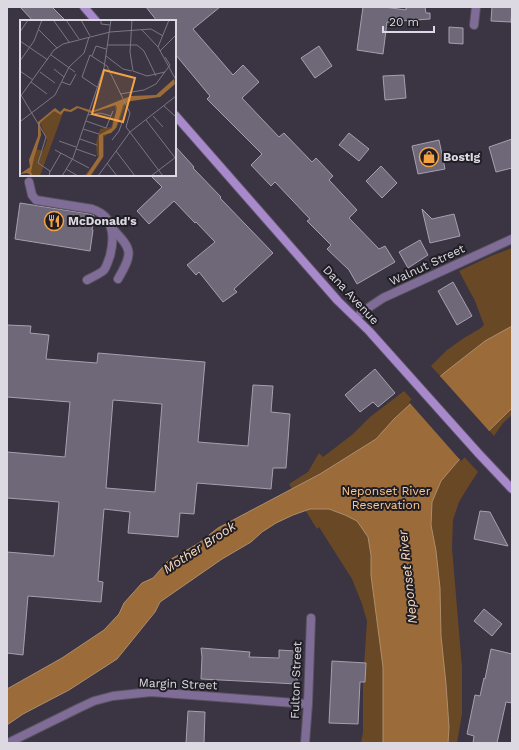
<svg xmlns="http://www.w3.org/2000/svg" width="519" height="750" viewBox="0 0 519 750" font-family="'Work Sans',sans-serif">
	<rect width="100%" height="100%" fill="#3b3443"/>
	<path fill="#694825" d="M512 248V415L503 423 494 436 431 366 447 350 464 338 481 328 484 325 475 301 459 271 491 256Z
		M404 391 478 472 470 484 459 502 453 520 452 548 462 667V714L457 743H361L363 732V680L367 621 362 604 352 579 319 527 317 529 289 484 308 472 319 453 323 457 353 434 370 417Z"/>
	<path fill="#9b6c39" stroke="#ae8d6c" d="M512 326V408L458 461 441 481 432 502 431 525 436 551 440 588 441 636 446 684 449 727 448 743H383V667L371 575V555L368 537 357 521 345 515 329 509H310L293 515 276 523 262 532 251 542 222 559 160 602 155 612 117 659 69 690 23 714 7 725V689L62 658 104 630 119 614 124 603 142 583 153 578 168 561 199 543 218 528 320 474 376 439 394 419 444 373 485 341Z"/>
	<path fill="#3b3443" d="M439 375 490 432 461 461 409 402Z"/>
	<path fill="#6f6878" stroke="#a69fb0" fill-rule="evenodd" d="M20 7H52L66 21H33Z
		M146 7H220L193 29 233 75 243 65 259 82 242 98 279 137 284 133 312 162 316 158 333 176 329 180 357 210 349 218 379 249 385 246 395 262 357 284 349 270 327 249 331 245 307 221 310 219 275 182 271 186 251 165 262 154 207 99 210 96 175 54V21H157Z
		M363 7H384L406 10V7H425L426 13H430V19L387 22 383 54 357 50Z
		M492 7H512L511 22 491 21Z
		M449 27 463 28V44L449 43Z
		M319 46 332 66 315 78 301 58Z
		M404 75 406 98 385 100 383 76Z
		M349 133 369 149 359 161 339 145Z
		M512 139V168L496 172 489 147Z
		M439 140 445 169 418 174 412 146Z
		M175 146 194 167 193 168 221 197 220 198 273 253 234 289 237 292 223 302 199 272 196 275 187 265 215 242 196 222 195 223 174 201 149 224 137 211 162 187 150 175H175Z
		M381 166 397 183 382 198 366 181Z
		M20 203 90 214 94 216 92 230H93L90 251 15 239Z
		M422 209 432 219 454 214 460 236 430 243Z
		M420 240 428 255 408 268 399 252Z
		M453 282 472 316 457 325 438 291Z
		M7 325 31 326 30 333 49 335 46 359 97 363 98 353 205 362 198 442 248 446 253 385 273 386 271 412 290 414 286 468H273L271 489 197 483 194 514 180 513 178 537 128 533 130 512 104 509 98 581 103 582 101 602 28 596 23 655 7 653V552L54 556 59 502 7 498V452L65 457 70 402 7 397ZM113 400 162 404 155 492 106 488Z
		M375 369 395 393 378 407 373 402 360 412 345 395Z
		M480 511 490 512 508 546 474 539Z
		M484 609 502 624 492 636 474 621Z
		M201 648 250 652 249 657 279 658V650L295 651 294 660 298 661 297 684 201 679 202 657Z
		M491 649 512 654V703L506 702 497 743H473L474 736 467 734 475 695 480 696 484 678 485 679Z
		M332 661 366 663 365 682H360L358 724 329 723Z
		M188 711 205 712 204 743H186Z"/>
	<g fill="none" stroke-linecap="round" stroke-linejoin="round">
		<g stroke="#585260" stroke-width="10">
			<path id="lane" d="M29 182 32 195 36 200 92 209C114 216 115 236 110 256 108 261 107 266 104 270 100 274 92 277 87 280
				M111 227C132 250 134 251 118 279"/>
		</g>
		<g stroke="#585260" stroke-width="10">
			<path id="street" d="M474 25 476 7
				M356 318 365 310 383 298 512 239
				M8 743 79 708 94 701 113 696 151 692 308 704
				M305 743 308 704 311 618"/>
		</g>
		<g stroke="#585260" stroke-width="10">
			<path id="secondary" d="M84 7 96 21
				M175 115 338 301 369 331 479 454 512 489"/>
		</g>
		<use href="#lane" stroke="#7f6d97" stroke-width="8"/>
		<use href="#street" stroke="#7f6d97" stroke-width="8"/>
		<use href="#secondary" stroke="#a889cc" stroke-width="8"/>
	</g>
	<defs>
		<g id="shop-ring" transform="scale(1)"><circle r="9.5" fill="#201e24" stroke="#f4a344" stroke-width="1.5"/><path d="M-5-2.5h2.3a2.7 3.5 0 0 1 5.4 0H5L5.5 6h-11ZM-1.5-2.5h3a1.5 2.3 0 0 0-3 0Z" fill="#f4a344"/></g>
		<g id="restaurant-ring" transform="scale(1)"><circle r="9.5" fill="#201e24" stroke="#f4a344" stroke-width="1.5"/><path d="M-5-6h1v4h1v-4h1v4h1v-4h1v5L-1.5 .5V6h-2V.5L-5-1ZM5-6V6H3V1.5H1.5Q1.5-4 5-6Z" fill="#f4a344"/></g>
	</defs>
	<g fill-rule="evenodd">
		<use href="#shop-ring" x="429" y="157"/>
		<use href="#restaurant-ring" x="54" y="221"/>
	</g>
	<g text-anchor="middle" stroke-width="4" stroke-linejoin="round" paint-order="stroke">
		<g font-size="12" font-weight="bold" fill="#dcd9e2" stroke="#201e24" text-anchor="start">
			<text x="443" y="161">Bostig</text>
			<text x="68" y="225">McDonald's</text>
		</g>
		<g font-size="12" fill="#dcd9e2" stroke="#201e24">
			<text transform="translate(427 265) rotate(-25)" y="4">Walnut Street</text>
			<text transform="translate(351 295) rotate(47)" y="4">Dana Avenue</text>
			<text transform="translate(296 680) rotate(-88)" y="4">Fulton Street</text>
			<text transform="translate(178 684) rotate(2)" y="4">Margin Street</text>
		</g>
		<g font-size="12" fill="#ffc88f" stroke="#201e24">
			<text x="386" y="495">Neponset River<tspan x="386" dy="14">Reservation</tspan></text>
		</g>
		<g font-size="13" font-style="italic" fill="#fbdfc3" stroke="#201e24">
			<text transform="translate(199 547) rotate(-33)" y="5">Mother Brook</text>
			<text transform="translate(407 577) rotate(-96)" y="5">Neponset River</text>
		</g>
	</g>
	<g transform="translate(20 20)">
		<rect width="156" height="156" fill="#3b3443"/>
		<path d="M102 79 105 85 97 107 84 117V136L71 156H64L80 137 77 136 76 123 80 109 91 107 96 92 94 83ZM34 90 38 93 44 90 20 156H9L16 129 23 131 27 120 20 103Z" fill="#694825"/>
		<path d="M154 59 155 64 140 77 111 81 103 85 96 108 91 113 83 115V137L70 156H66L79 136V115L92 108 97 88 96 85 71 93 58 88 51 92 44 91 41 95 34 91 20 103 21 115 14 138 11 152 13 156 7 153 0 154 10 147 9 140 18 116V102L35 88 40 92 44 88 50 90 57 86 73 91 111 76 136 75Z" fill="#9b6c39"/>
		<path fill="none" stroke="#7b7683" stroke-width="1" d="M46 0 59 19M61 0 70 16M81 0V4L90 5M112 0 110 32 113 51 127 56 145 52M34 1 49 22M18 9 37 28M131 9 143 16M122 10 138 27 156 60M0 12 8 0M0 21 28 40M87 25H117L124 31 136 56M138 27 149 0M140 31 156 15M31 35 55 52M72 36 76 26 86 29M86 36 103 49 112 51M0 41 14 21 22 0M34 49 44 57M0 51 13 60M20 52 35 63M11 62 27 74M42 62 50 65 56 54M77 67 62 57 70 35 87 46 110 93 106 107 143 156M100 74 124 70 136 64 150 45 145 37M1 75 26 117 18 143 30 151 29 156M0 77 34 30 43 24 90 12 131 9M0 86V126M144 86 156 97M68 95 80 93 91 96M133 96 143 107M126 100 156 139M1 101 35 75 49 47 64 33 69 17M66 101 86 108 93 91M63 109 79 114M60 119 77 125M92 120 99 111 107 89M39 121 56 127M56 129 76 136M35 130 69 148M96 131 115 156M87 143 97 156M46 149 58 156M30 152 41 133M42 156 53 138 84 48 91 0M78 156 110 112 156 76M131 156 156 137"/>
		<path fill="#f4a344" fill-opacity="0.15" stroke="#f4a344" stroke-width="2" d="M84 50 115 58 103 102 72 94Z"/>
		<rect width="156" height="156" fill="none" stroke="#dcd9e2" stroke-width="2"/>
	</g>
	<rect width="519" height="750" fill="none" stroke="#dcd9e2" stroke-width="16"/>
	<path d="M383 26v6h51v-6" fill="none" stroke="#dcd9e2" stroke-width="2"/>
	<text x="389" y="26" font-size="12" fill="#dcd9e2" stroke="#201e24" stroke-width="3" paint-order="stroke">20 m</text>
</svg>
